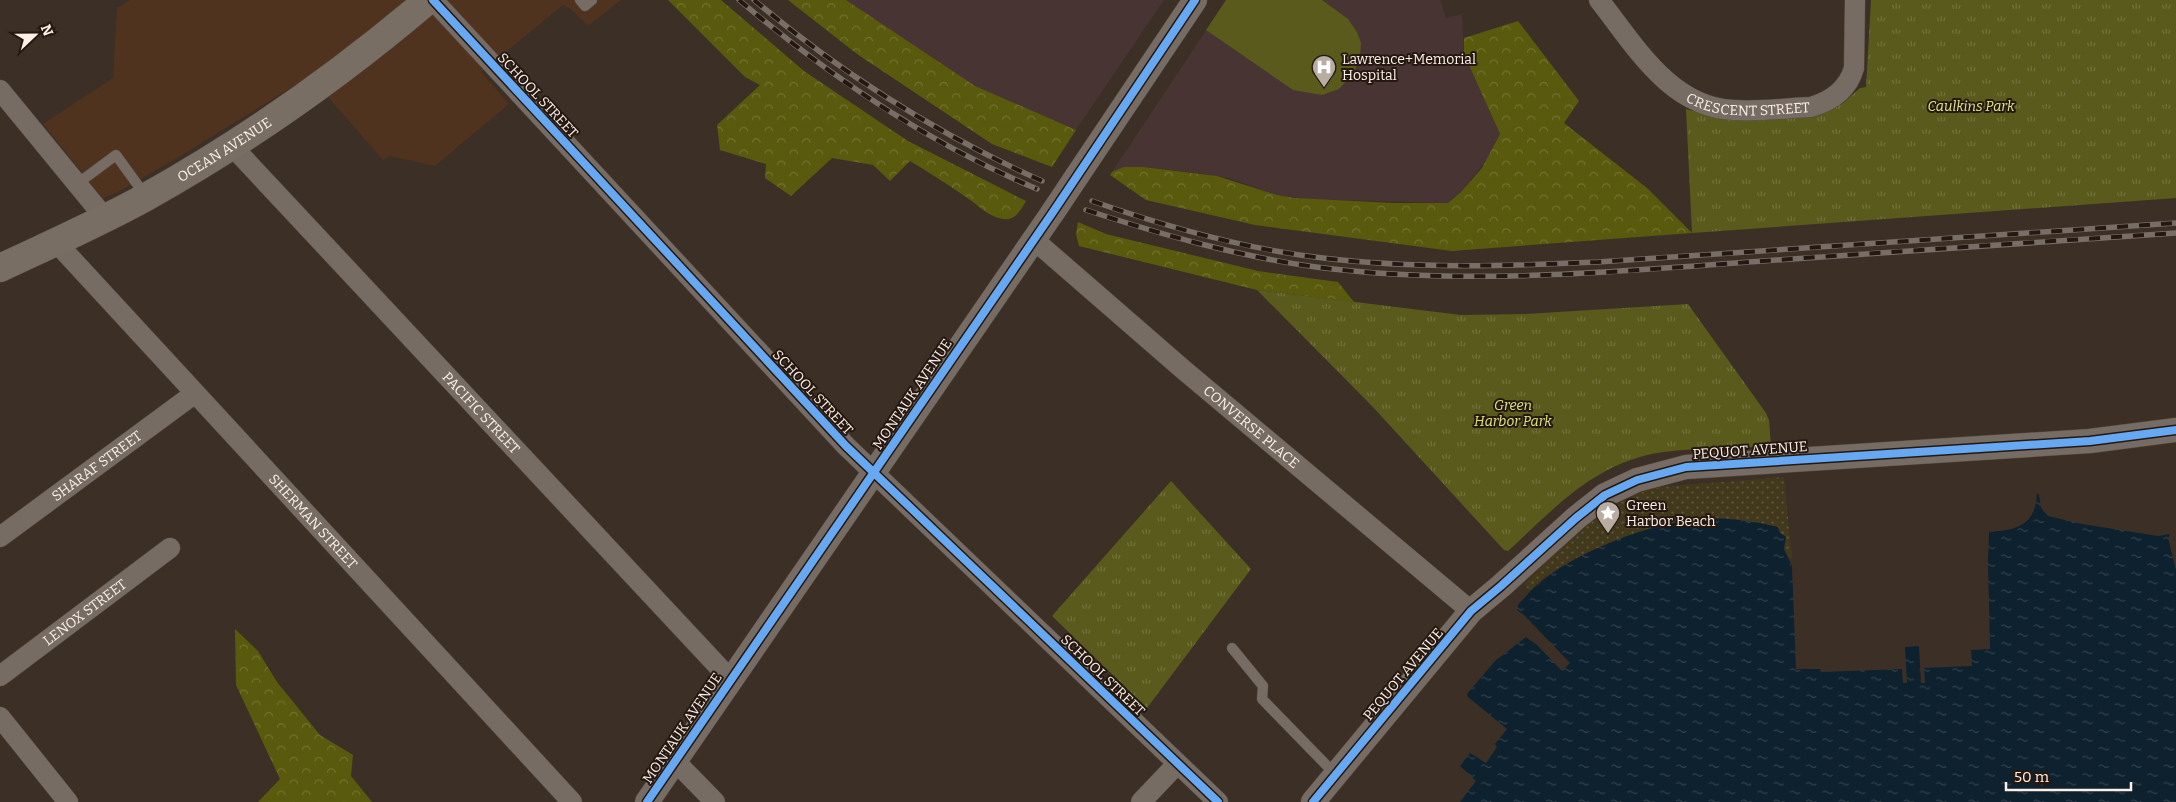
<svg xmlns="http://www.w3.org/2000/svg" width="2176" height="802" viewBox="0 0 2176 802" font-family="Bitter,serif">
	<defs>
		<pattern id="forest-crowns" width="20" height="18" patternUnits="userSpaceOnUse" patternTransform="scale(1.25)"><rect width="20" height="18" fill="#595a0d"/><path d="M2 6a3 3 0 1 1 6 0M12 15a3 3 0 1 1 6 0" fill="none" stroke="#727230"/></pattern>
		<pattern id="sand-dots" width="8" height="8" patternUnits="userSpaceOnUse" patternTransform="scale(1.25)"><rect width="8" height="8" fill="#42391c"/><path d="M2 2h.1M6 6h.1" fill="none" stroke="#5e563d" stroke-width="1.8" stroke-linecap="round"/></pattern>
		<pattern id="park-tufts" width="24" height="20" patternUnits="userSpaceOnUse" patternTransform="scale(1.25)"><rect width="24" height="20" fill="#595a1b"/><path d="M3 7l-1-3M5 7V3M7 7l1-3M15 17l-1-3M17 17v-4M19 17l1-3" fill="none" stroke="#72723c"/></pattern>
		<pattern id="water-ripples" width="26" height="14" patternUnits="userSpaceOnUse" patternTransform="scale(1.25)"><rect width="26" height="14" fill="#0e212e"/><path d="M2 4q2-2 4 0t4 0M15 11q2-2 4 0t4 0" fill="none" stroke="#32424c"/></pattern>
	</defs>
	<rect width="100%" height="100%" fill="#3c2f26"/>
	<path fill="#50331f" d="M130 0H621L588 26 571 9 563 5 481 72 509 104 435 166 390 156 383 160 310 76 182 155 118 192 103 198 43 124 113 78 117 8Z"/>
	<path fill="#483432" d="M845 0H1164L1076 130 971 85Z
		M1226 0H1440L1446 18 1462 14 1464 54 1500 134 1489 157 1461 192 1448 203 1304 199 1277 195 1228 178 1206 174 1143 167 1112 172Z"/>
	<path fill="#595a1b" d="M1226 0H1322L1348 19 1357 32 1361 43 1360 56 1354 73 1339 89 1322 95 1293 90 1206 30Z"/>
	<path fill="url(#forest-crowns)" d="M668 0H721L804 71 908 141 1026 201C1021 210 1015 221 1003 219 988 217 976 203 963 195 946 183 928 172 910 161L890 181 873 165 832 158 791 196 765 178 766 164 720 150 717 125 760 85 745 77Z
		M788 0H846L975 86 1076 130 1052 167 992 144 857 54Z
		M1518 21 1579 101 1564 123 1647 188 1692 233 1452 251 1255 225 1146 200 1110 175 1112 172 1124 167H1143L1217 176 1277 195 1295 198 1394 203H1448L1461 192 1482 168 1500 134 1464 54V38Z
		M1078 222 1106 234 1258 271 1338 282 1354 302 1257 290 1079 246 1076 234Z
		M235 629 258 651 277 682 320 735 353 755 351 776 372 802H258L280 779 236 685Z"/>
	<path fill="url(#sand-dots)" d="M1784 477 1792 559C1783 554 1783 546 1786 537L1780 533 1777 527C1756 522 1735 518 1713 518 1663 520 1563 553 1530 591L1524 584C1565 546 1604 499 1661 487Z"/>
	<path fill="url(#park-tufts)" d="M1871 0H2176V198L1692 233 1686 109 1719 118 1764 119 1816 114 1842 104 1860 88 1866 87Z
		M1257 290 1461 315 1526 314 1688 304 1766 413 1769 420 1771 446C1736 449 1699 447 1664 452 1596 461 1556 507 1508 551L1504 550 1372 406Z
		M1171 481 1251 569 1147 708 1052 616Z"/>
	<path fill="url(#water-ripples)" d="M2037 493 2039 495 2041 508 2048 516 2082 524 2158 536 2169 534 2176 550V802H1460L1476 781 1460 766 1470 753 1486 763 1497 747 1495 744 1507 729 1468 697 1467 694 1495 661 1526 637 1537 645 1562 671 1570 663 1524 615 1517 610C1517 603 1522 601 1527 595 1560 558 1641 526 1691 520 1721 516 1749 520 1778 527L1780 533 1786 537 1784 549 1792 566 1796 669H1820L1821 672 1902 669 1903 683H1907L1905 647 1919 646 1921 683H1925L1924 668 1972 666 1971 650 1990 649 1988 561 1989 532C1993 531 1996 531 2000 531 2025 528 2036 518 2037 493Z"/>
	<path fill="#3c2f26" d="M2171 533 2176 542V570L2168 538Z"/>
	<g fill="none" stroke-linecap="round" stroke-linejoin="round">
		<g stroke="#554b43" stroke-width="11">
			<path id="service" d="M580 0 585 6 592 0
				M77 184 116 155 145 195
				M1232 648 1263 686 1262 699 1335 774"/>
		</g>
		<g stroke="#554b43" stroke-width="21">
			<g id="minor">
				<path d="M433 0 846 446 1218 802"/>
				<path id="s1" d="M1599 0C1634 44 1670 108 1734 110 1759 112 1785 108 1811 107 1832 101 1848 89 1854 68L1855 0"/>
				<path d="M0 90 105 218"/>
				<path id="s2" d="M232 146 730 679"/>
				<path id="s3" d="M1033 239 1185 371 1471 611"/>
				<path id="s4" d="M55 241 572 802"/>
				<path id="s5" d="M0 537 194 394"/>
				<path id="s6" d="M0 676 170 548"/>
				<path d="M0 717 68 802"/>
				<path d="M675 761 715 802"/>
				<path d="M1141 802 1177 764"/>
			</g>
		</g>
		<g stroke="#554b43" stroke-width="25">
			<path id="tertiary" d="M1077 176 1195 0
				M647 802 1053 212
				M1313 802 1471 611 1501 586 1576 518 1605 495 1637 480 1686 467 2090 441 2176 430"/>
		</g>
		<g stroke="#554b43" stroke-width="29">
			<g id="secondary">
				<path id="s7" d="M0 268C49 245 99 223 146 197 246 141 341 74 428 0"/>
			</g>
		</g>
		<use href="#service" stroke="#766c64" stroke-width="10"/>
		<use href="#minor" stroke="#766c64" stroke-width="20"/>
		<use href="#tertiary" stroke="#766c64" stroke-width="24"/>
		<use href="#secondary" stroke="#796e64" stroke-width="28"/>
		<g stroke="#786e67" stroke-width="5.5">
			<path id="rail" d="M739 0C829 76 927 143 1037 189
				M754 0C842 74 937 134 1042 181
				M1092 201C1167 227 1244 249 1323 258 1415 269 1506 266 1598 262L2176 223
				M1086 210C1163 235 1236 256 1316 267 1464 286 1615 272 1763 261 1900 251 2038 242 2176 233"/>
		</g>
		<use href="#rail" stroke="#241811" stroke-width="4" stroke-dasharray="11" stroke-linecap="butt"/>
		<g stroke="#554b43" stroke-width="25" stroke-linecap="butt">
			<path id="tertiary-bridge" d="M1053 212 1077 176"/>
		</g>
		<use href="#tertiary-bridge" stroke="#766c64" stroke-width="24"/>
		<g stroke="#241811" stroke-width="11">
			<path id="cycleway" d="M433 0 846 446 1218 802
				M647 802 1053 212 1195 0
				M1313 802 1471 611 1501 586 1576 518 1605 495 1637 480 1686 467 2090 441 2176 430"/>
		</g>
		<use href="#cycleway" stroke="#66a8f1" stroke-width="8"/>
	</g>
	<defs>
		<g id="hospital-pin" transform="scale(1.25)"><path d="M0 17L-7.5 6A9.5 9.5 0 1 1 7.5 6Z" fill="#b9aca3" stroke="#241811"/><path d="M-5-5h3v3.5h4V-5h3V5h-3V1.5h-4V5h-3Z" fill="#fff"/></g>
		<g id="sight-pin" transform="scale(1.25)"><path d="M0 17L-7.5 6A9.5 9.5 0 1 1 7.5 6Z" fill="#b9aca3" stroke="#241811"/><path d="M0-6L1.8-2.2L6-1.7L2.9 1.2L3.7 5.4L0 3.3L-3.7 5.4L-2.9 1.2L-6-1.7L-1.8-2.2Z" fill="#fff"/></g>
	</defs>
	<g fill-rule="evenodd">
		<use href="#hospital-pin" x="1324" y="67"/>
		<use href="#sight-pin" x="1608" y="513"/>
	</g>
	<g text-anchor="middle" stroke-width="4" stroke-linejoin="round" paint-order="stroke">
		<g font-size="14" fill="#fdf0e7" stroke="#241811" text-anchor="start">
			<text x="1342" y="64">Lawrence+Memorial<tspan x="1342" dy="16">Hospital</tspan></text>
			<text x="1626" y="510">Green<tspan x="1626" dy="16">Harbor Beach</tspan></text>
		</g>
		<g font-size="14" fill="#fdf0e7" stroke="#241811">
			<text transform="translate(538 95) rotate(47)" y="5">SCHOOL STREET</text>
			<text dy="5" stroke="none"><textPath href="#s1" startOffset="194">CRESCENT STREET</textPath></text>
			<text dy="5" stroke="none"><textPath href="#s7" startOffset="254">OCEAN AVENUE</textPath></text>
			<text transform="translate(813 392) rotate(47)" y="5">SCHOOL STREET</text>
			<text transform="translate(912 394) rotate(-56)" y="5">MONTAUK AVENUE</text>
			<text dy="5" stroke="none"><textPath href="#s2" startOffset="365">PACIFIC STREET</textPath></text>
			<text dy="5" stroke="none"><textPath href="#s3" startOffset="288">CONVERSE PLACE</textPath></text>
			<text transform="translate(1750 450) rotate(-4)" y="5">PEQUOT AVENUE</text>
			<text dy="5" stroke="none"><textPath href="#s5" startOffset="120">SHARAF STREET</textPath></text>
			<text dy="5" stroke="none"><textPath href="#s4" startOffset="381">SHERMAN STREET</textPath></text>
			<text dy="5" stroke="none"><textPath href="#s6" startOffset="106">LENOX STREET</textPath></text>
			<text transform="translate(1403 674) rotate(-50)" y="5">PEQUOT AVENUE</text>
			<text transform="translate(1103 675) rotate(44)" y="5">SCHOOL STREET</text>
			<text transform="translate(682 728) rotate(-56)" y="5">MONTAUK AVENUE</text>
		</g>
		<g font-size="14" font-style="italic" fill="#e3e97f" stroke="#241811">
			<text x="1971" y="111">Caulkins Park</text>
			<text x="1513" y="410">Green<tspan x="1513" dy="16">Harbor Park</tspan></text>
		</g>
	</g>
	<g transform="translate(35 35) rotate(68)" stroke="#241811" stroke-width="4" paint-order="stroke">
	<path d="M0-4L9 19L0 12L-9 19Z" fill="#fdf0e7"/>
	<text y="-8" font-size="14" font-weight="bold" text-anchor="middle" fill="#fdf0e7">N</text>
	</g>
	<path d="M2006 782v8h125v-8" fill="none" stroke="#fdf0e7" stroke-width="2.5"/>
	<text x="2014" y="782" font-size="15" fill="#fdf0e7" stroke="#241811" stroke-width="4" paint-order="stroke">50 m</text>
</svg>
